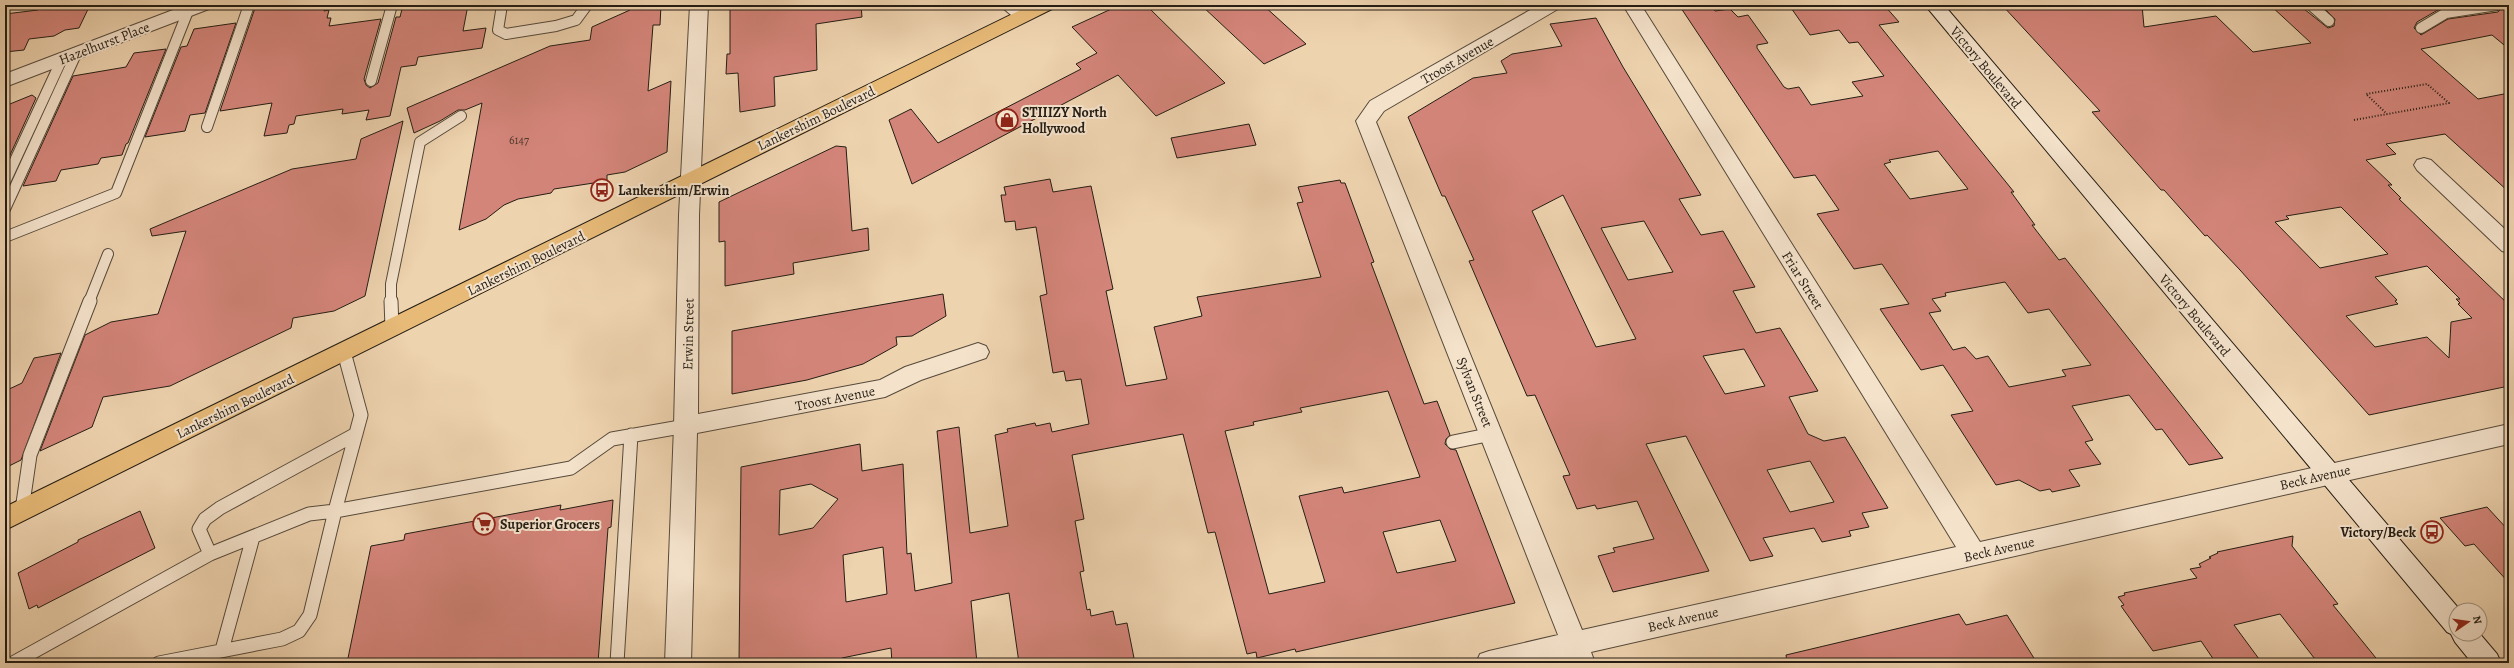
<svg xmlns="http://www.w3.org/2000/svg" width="2514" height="668" viewBox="0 0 2514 668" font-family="Alegreya,serif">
	<rect width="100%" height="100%" fill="#eed3af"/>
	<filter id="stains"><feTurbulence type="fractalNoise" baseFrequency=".005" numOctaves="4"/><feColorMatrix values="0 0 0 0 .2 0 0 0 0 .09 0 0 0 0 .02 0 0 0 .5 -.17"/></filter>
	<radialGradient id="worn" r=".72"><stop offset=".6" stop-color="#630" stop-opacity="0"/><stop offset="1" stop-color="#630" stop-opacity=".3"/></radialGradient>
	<path fill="#d4857a" stroke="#241d14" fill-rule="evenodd" d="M41 5H90L79 28 65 30 54 36 29 39 24 50 5 52V14L38 10Z
		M256 5H325L324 11 329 10 327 18H331L329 26 381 19 364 79 366 85 370 88 378 83 396 17H400L403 5H468L463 31 486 28 482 48 418 57 416 65 401 67 390 116 366 120 369 110 342 114 343 109 296 116 294 124 289 125 287 133 264 136 272 103 220 111Z
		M629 5H661L660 25H653L648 91 671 81 667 152 625 172 607 175V181L554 189 551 193 518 199 504 205 486 219 459 230 482 103 465 110H458L440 121 414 133 407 108 550 46 590 40 592 27 630 10Z
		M730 5H861L862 17 816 24 817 70 774 77 775 106 740 112 738 73 726 74 727 54H730Z
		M1120 5H1146L1225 83 1156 116 1118 75 912 184 889 120 911 109 938 143 1081 69 1076 64 1097 53 1072 27Z
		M1201 5H1263L1306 44 1264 64Z
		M1702 5H1711L1715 11 1730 9 1738 17 1748 15 1768 43 1757 45V48L1784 87 1788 89 1799 87 1811 105 1863 96 1852 82 1884 76 1858 42 1849 43 1839 30 1810 35 1789 5H1884L1899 22 1879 25 2014 192H2011L2035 225H2032L2059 260 2065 258 2223 458 2189 465 2162 429 2156 430 2129 395 2072 406 2093 440 2085 442 2101 464 2069 470 2080 486 2052 492 2050 489 2040 491 2019 480 1996 485 1951 415 1973 411 1951 377 1943 365 1921 370 1880 309 1909 304 1882 264 1854 269 1817 214 1839 210 1815 175 1794 178 1681 8ZM1938 151 1968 189 1910 199 1884 164 1891 162 1889 160ZM2005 282 2028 313 2049 309 2091 365 2062 370 2066 376 2009 387 1988 356 1976 359 1965 347 1953 350 1929 313 1941 311 1932 299 1946 296 1945 293Z
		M2002 5H2142L2144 27 2216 16 2253 52 2311 43 2270 5H2299L2328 28 2334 26 2335 19 2324 8 2343 5H2453L2443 7 2417 22 2414 28 2421 35 2448 19 2498 12 2504 5H2509V49L2492 35 2421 49 2478 99 2509 93V192L2445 134 2386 144 2396 154 2366 160 2392 185H2388L2401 198 2399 199 2509 305V386L2369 415 2240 270 2207 235 2205 236 2164 190H2161L2092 112 2100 111ZM2341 207 2388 254 2320 268 2275 222 2289 219 2286 216ZM2427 266 2460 299H2456L2460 303 2458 304 2472 318 2451 322 2449 358 2427 337 2375 347 2346 316 2398 304 2395 301 2397 300 2375 277Z
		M1596 18 1623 67 1701 195 1679 199 1701 235 1723 231 1755 287 1733 291 1756 333 1780 328 1818 391 1789 397 1808 434 1824 441 1845 437 1888 508 1862 513 1869 527 1849 531 1851 536 1822 542 1814 528 1763 538 1773 556 1750 561 1686 436 1646 444 1709 571 1613 592 1598 556 1615 552 1613 548 1654 539 1637 501 1597 509 1595 505 1577 509 1563 476 1570 475 1535 395 1527 396 1469 261 1474 260 1445 196H1442L1408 117 1473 78 1507 73 1501 61 1512 54 1562 46 1550 24ZM1563 195 1634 335 1636 339 1596 347 1532 211ZM1644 221 1673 272 1628 280 1601 228ZM1744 349 1765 386 1725 394 1703 356ZM1810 461 1834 502 1790 512 1767 470Z
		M236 23 205 113 190 115 185 131 145 137 181 47 187 46 194 29Z
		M166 49 128 143 126 144 122 155 101 158 98 164 61 170 56 181 23 186 73 76 126 67 134 53Z
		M32 95 36 98 5 166V106Z
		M403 121 365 296 334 311 293 318 291 328 170 386 103 397 92 427 40 451 85 335 111 322 158 314 186 231 152 236 150 229 292 169 356 159 361 139Z
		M1249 124 1256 145 1177 158 1171 138Z
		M836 146 846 147 852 231 868 228 869 250 793 263 794 274 725 286V241L719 242V202Z
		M1050 179 1053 192 1091 186 1113 289 1106 291 1126 386 1167 379 1154 327 1202 316 1197 297 1321 277 1297 203 1303 202 1298 187 1340 180 1341 183H1345L1374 262 1371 263 1424 404 1437 401 1450 435 1446 439 1445 444 1450 449 1456 450 1515 603 1296 652 1295 649 1257 658 1256 652 1247 654 1215 532 1208 533 1183 434 1072 455 1084 519 1075 521 1084 571 1080 572 1087 610 1090 609 1091 616 1113 611 1116 625 1127 623 1135 663H1019L1009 593 971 601 977 663H892L891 648 842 658 843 663H739L741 467 860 444 862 471 903 464 907 554 911 553 915 591 952 583 937 431 959 427 970 533 1008 526 995 435 1008 432 1007 429 1035 423 1036 426 1050 423 1052 432 1089 424 1081 379 1066 381 1064 371 1053 373 1040 296 1047 294 1036 227 1016 230 1015 221 1005 222 1001 195H1006L1004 187ZM1388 391 1420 477 1344 493 1342 487 1299 496 1325 582 1269 594 1225 431 1254 425 1253 422 1302 412 1300 408ZM811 484 838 499 813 528 779 535 780 490ZM1440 520 1456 561 1397 573 1383 532ZM883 547 887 594 846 602 843 555Z
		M943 294 946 316 912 336 896 337 897 345 863 364 807 380 732 394V331Z
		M61 353 21 460 5 468V391L22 383 34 358Z
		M613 500 611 527 608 528 598 663H347L371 546 404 540 405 534 561 505 560 510Z
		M2487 507 2509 531V583L2474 544 2465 546 2440 518Z
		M140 511 155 548 38 608 37 605 29 609 18 573 78 542V540Z
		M2293 536 2292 546 2338 604 2333 605 2380 663H2318L2280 614 2234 625 2262 663H2216L2201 641 2153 651 2121 606 2124 605 2118 597 2125 595 2124 593 2197 578 2190 569 2201 567 2199 564 2211 558 2209 557 2218 553 2217 552Z
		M1959 614 1966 625 2007 615 2037 663H1787L1786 655Z"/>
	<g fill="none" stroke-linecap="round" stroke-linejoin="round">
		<g stroke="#564a3b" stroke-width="12">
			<path id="service-far1" d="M502 5 498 30 506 34 556 26 576 20 587 5
				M1007 5 1021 17
				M2311 5 2329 21
				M2421 28 2446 13 2497 5
				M371 81 392 5
				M207 127 249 5
				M5 182 62 59
				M5 209 76 54
				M5 237 116 193 188 11
				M89 302 108 254
				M391 302V284L420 142 461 116"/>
		</g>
		<g stroke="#564a3b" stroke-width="15">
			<path id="service" d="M391 301 392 328
				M1453 442 1492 434
				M22 510 30 455 90 301
				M210 554 199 529 205 519 220 508 356 434
				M222 650 253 537
				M13 663 210 554 309 514 335 511 361 415 344 352
				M159 663 282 639 299 631 310 615 335 511 571 468 612 439 686 426
				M617 663 631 435"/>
		</g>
		<g stroke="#564a3b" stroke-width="2">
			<path id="minor" d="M186 5H212L209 9 5 87V74Z
				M690 5H708L699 215 698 414 880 380 905 367 978 343 986 346 989 352 986 358 921 380 885 397 697 433 691 663H665L674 426 679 215Z
				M1539 5H1561L1558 9 1384 111 1376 122 1582 630 1956 547 1623 5H1641L1980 542 2509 424V444L1591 652 1595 663H1569L1567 658 1543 663H1476L1480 654 1489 651 1558 635 1356 121 1370 101Z
				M2424 158 2431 160 2509 233V253L2502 251 2417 170 2414 165 2417 160Z"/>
		</g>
		<g stroke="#241d14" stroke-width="2">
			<path id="secondary" d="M1925 5H1944L2460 610H2456V634H2480L2497 654 2501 663H2472L2455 642 2451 634 2447 632Z"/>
		</g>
		<g stroke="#241d14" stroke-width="2">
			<path id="primary" d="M1031 5H1055L1052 9 5 530V507Z"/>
		</g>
		<path stroke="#241d14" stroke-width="2" stroke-dasharray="1 2" stroke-linecap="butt" d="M2354 120 2449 103 2427 84 2366 94 2387 114"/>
		<use href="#service-far1" stroke="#f4e2cb" stroke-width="10"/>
		<use href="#service" stroke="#f4e2cb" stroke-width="13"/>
		<use href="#minor" fill="#f4e2cb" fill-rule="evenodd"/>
		<use href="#secondary" fill="#f4e2cb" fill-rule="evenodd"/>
		<use href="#primary" fill="#e7ba78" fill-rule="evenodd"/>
	</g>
	<defs>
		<g id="shop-ring" transform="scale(1.15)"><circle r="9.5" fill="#f4e2cb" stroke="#8f2418" stroke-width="1.5"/><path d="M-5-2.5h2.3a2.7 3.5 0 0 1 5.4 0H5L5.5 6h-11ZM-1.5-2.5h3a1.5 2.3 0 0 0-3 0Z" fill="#8f2418"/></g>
		<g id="bus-ring" transform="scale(1.15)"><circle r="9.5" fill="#f4e2cb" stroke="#8f2418" stroke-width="1.5"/><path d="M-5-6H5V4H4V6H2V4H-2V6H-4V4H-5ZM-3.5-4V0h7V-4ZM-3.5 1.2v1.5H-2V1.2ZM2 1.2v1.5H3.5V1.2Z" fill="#8f2418"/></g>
		<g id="supermarket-ring" transform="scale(1.15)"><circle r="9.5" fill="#f4e2cb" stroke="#8f2418" stroke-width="1.5"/><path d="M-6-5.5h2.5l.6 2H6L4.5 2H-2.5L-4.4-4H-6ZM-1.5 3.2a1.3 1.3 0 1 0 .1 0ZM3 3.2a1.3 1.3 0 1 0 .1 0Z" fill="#8f2418"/></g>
	</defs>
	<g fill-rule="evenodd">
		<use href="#shop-ring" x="1007" y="120"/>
		<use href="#bus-ring" x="602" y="190"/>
		<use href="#supermarket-ring" x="484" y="524"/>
		<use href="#bus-ring" x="2432" y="532"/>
	</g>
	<g text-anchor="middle" stroke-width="4" stroke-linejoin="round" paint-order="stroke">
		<g font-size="12" fill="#50372e">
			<text x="519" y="144">6147</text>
		</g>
		<g font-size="14" fill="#241d14" stroke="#f4e2cb">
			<text transform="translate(104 43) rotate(-21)" y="5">Hazelhurst Place</text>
			<text transform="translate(1457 60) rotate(-30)" y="5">Troost Avenue</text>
			<text transform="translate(1986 67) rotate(50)" y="5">Victory Boulevard</text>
			<text transform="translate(816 118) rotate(-26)" y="5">Lankershim Boulevard</text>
			<text transform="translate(526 263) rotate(-26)" y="5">Lankershim Boulevard</text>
			<text transform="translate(1803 280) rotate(58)" y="5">Friar Street</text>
			<text transform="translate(2195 315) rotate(50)" y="5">Victory Boulevard</text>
			<text transform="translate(688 334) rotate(-89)" y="5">Erwin Street</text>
			<text transform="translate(1475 392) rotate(68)" y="5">Sylvan Street</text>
			<text transform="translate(835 398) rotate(-11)" y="5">Troost Avenue</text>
			<text transform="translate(235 406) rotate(-26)" y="5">Lankershim Boulevard</text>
			<text transform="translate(2315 477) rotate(-13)" y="5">Beck Avenue</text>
			<text transform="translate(1999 549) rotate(-13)" y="5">Beck Avenue</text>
			<text transform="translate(1683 619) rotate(-13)" y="5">Beck Avenue</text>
		</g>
		<g font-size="14" font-weight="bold" fill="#241d14" stroke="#f4e2cb" text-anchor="start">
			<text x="1022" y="117">STIIIZY North<tspan x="1022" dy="16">Hollywood</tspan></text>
			<text x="618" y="195">Lankershim/Erwin</text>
			<text x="500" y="529">Superior Grocers</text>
			<text x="2416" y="537" text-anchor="end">Victory/Beck</text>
		</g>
	</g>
	<rect width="2514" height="668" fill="none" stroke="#eed3af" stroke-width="20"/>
	<rect x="6" y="6" width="2502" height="656" fill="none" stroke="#241d14" stroke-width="2"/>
	<rect x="10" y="10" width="2494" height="648" fill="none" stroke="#241d14"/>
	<g transform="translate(2468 622) rotate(77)"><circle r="19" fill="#f4e2cb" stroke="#a19382"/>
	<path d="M0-3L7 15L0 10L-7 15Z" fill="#8f2418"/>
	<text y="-6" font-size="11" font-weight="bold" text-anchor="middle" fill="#241d14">N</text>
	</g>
	<rect width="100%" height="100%" filter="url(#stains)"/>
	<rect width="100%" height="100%" fill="url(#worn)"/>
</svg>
